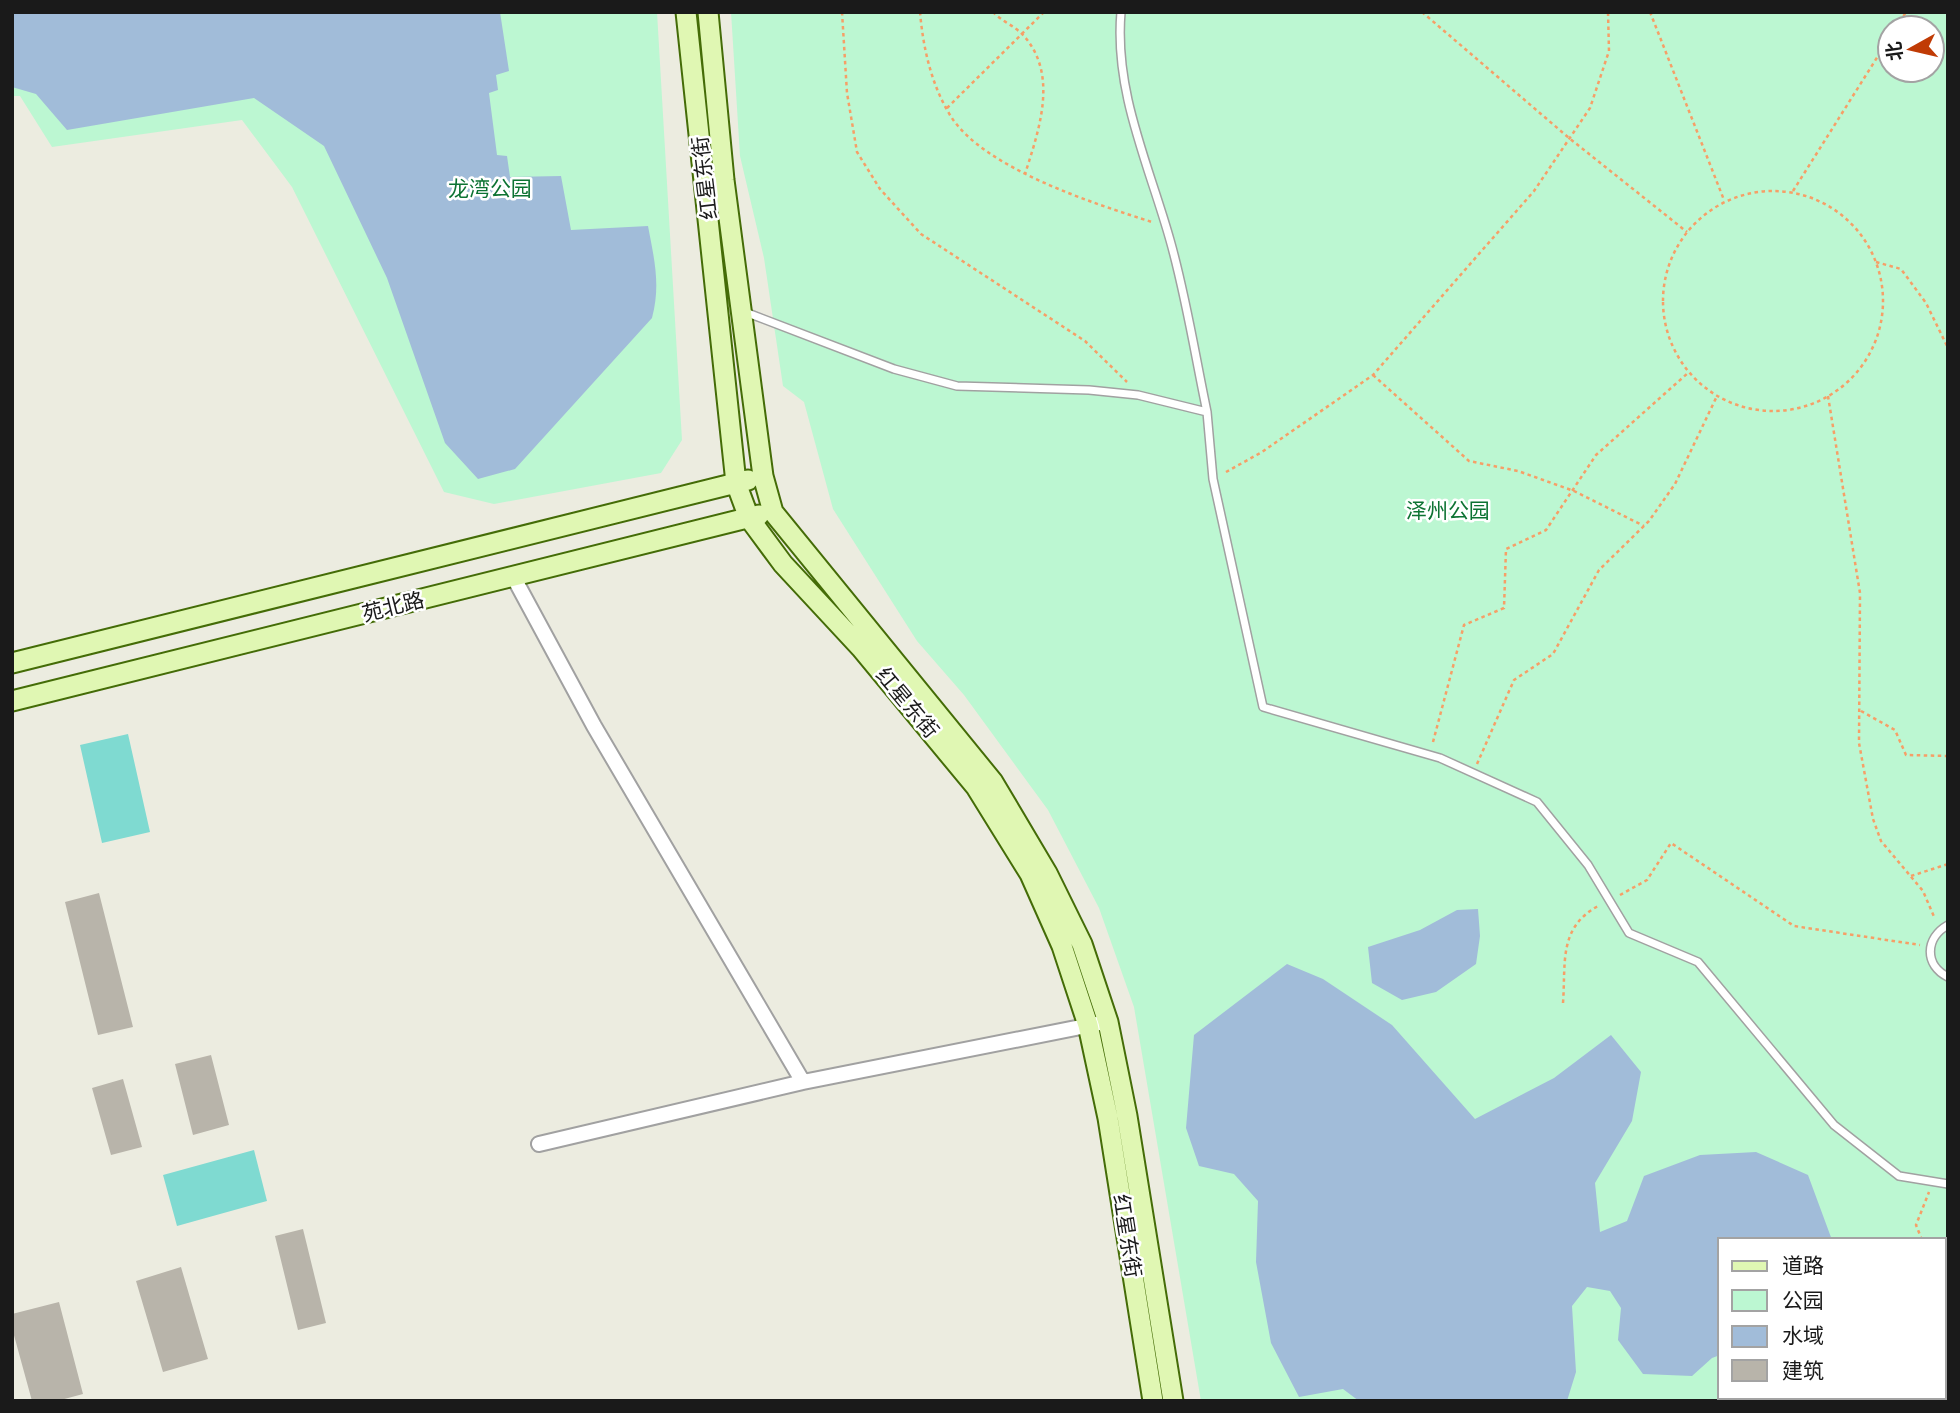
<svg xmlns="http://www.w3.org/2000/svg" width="1960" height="1413" viewBox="0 0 1960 1413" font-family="Inter,'Noto Sans SC',sans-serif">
	<rect width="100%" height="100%" fill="#ecece0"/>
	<path fill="#bcf7d2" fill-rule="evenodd" d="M12 12H657L682 440 661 473 494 504 444 492 292 187 242 120 52 147 20 96H12Z
		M731 12H1948V1401H1201L1134 1007 1099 908 1048 810 964 695 917 641 833 509 804 402 783 386 764 258 740 156ZM1890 28H1932V70H1890ZM1720 1240H1944V1397H1720Z"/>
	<path fill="#7fdad1" d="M128 734 150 832 102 843 80 745Z
		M254 1150 267 1201 177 1226 163 1175Z"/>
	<path fill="#a1bcd9" d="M12 12H500L509 71 496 75 498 90 489 93 497 155 507 156 510 177 561 176 571 230 648 226C654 258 661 285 652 318L515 469 478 479 445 443 387 278 324 146 254 98 67 130 36 94 12 87Z
		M1478 909 1480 936 1476 964 1436 992 1402 1000 1372 983 1368 947 1420 930 1457 910Z
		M1287 964 1323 979 1392 1025 1475 1119 1554 1078 1611 1035 1641 1072 1632 1121 1595 1183 1600 1232 1627 1221 1644 1176 1700 1155 1756 1152 1808 1175 1832 1240H1720V1355L1712 1358 1692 1376 1643 1374 1618 1340 1621 1308 1610 1291 1587 1287 1572 1306 1576 1372 1567 1401H1359L1343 1389 1299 1397 1271 1343 1256 1262 1258 1201 1234 1174 1199 1166 1186 1128 1194 1035Z
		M1944 1282 1948 1283V1374L1944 1376Z"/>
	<path fill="#b8b4aa" d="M99 893 133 1027 98 1035 65 902Z
		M211 1055 229 1125 193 1135 175 1064Z
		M123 1079 142 1147 111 1155 92 1088Z
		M303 1229 326 1323 298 1330 275 1236Z
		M181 1267 208 1359 163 1372 136 1281Z
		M59 1302 83 1394 57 1401H32L12 1328V1314Z"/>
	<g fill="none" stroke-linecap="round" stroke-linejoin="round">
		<g stroke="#a1a1a1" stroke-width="10">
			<path id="service" d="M1121 12C1114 92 1149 165 1170 240 1186 296 1195 355 1207 412
				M745 312 894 369 957 386 1089 390 1138 395 1207 412 1213 479 1263 707 1440 758 1537 802 1588 865 1629 933 1698 962 1834 1125 1899 1176 1948 1184
				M1948 925C1925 938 1924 965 1948 977"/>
		</g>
		<g stroke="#a1a1a1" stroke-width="18">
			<path id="minor" d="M514 578 594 726 803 1082
				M539 1144 803 1082 1096 1024"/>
		</g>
		<g stroke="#446c07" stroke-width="23">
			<path id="secondary" d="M686 12 736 483 749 518 783 564 861 648 976 787 1030 874 1062 946 1088 1025 1108 1118 1153 1401
				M708 12 724 180 763 476 773 512 993 782 1047 873 1082 944 1108 1022 1127 1116 1173 1401
				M12 663 748 480
				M12 701 759 515"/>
		</g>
		<path stroke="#f69f67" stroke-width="2.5" stroke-dasharray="3.5 3.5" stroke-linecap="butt" d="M842 12 847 93 857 152 880 189 921 234 1085 341 1127 382
			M920 12C923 47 931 84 950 115 982 168 1095 204 1152 222
			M993 12C1001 21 1015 26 1023 35 1059 74 1039 130 1025 174
			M1422 12 1569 138 1687 232
			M1650 12 1724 200
			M1896 28 1906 12
			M947 108 1044 12
			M1663 301a110 110 0 1 1 220 0a110 110 0 1 1-220 0Z
			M1793 191 1890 37
			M1876 262 1901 269 1926 303 1948 348
			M1373 375 1469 461 1518 471 1574 491 1644 526
			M1828 396 1860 593 1859 743 1873 819 1881 841 1923 891 1935 919
			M1226 472 1262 452 1373 375 1534 191 1590 108 1609 51 1608 12
			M1861 711 1895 730 1906 755 1948 756
			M1433 742 1464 625 1504 608 1506 549 1546 530 1596 455 1689 372
			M1477 764 1514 680 1553 654 1599 570 1649 521 1675 484 1717 396
			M1911 876 1948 864
			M1620 895 1647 880 1671 843 1794 926 1920 945
			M1563 1003C1566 963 1558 928 1598 906
			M1922 1240 1916 1225 1929 1192
			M1944 1277 1948 1278"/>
		<use href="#service" stroke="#fff" stroke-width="7"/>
		<use href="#minor" stroke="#fff" stroke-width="14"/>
		<use href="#secondary" stroke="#e0f7b3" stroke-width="19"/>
	</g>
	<g text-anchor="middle" stroke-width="5" stroke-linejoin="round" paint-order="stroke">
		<g font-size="21" fill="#1a1a1a" stroke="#fff">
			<text transform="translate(705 178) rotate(-97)" y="7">红星东街</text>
			<text transform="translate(393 607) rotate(-14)" y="7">苑北路</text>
			<text transform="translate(907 703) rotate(50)" y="7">红星东街</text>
			<text transform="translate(1127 1236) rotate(81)" y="7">红星东街</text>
		</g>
		<g font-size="21" fill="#0d7333" stroke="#fff">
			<text x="490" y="196">龙湾公园</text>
			<text x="1448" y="518">泽州公园</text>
		</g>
	</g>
	<rect width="1960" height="1413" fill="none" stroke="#1a1a1a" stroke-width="28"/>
	<rect x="1718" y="1238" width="228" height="161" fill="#ffffff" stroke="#a3a3a3" stroke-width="2"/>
	<rect x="1732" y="1261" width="35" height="10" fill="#e0f7b3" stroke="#a3a3a3" stroke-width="2"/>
	<text x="1782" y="1273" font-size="21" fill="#1a1a1a">道路</text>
	<rect x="1732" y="1290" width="35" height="21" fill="#bcf7d2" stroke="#a3a3a3" stroke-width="2"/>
	<text x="1782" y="1308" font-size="21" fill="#1a1a1a">公园</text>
	<rect x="1732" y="1326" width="35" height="21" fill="#a1bcd9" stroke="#a3a3a3" stroke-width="2"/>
	<text x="1782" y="1343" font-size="21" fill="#1a1a1a">水域</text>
	<rect x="1732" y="1360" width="35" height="21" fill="#b8b4aa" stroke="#a3a3a3" stroke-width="2"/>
	<text x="1782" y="1378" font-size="21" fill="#1a1a1a">建筑</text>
	<g transform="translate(1911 49) rotate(262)"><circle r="33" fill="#ffffff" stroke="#a3a3a3" stroke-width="2"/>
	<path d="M0-5L12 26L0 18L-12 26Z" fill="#c03b05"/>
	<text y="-10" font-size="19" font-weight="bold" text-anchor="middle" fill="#1a1a1a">北</text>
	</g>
</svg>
